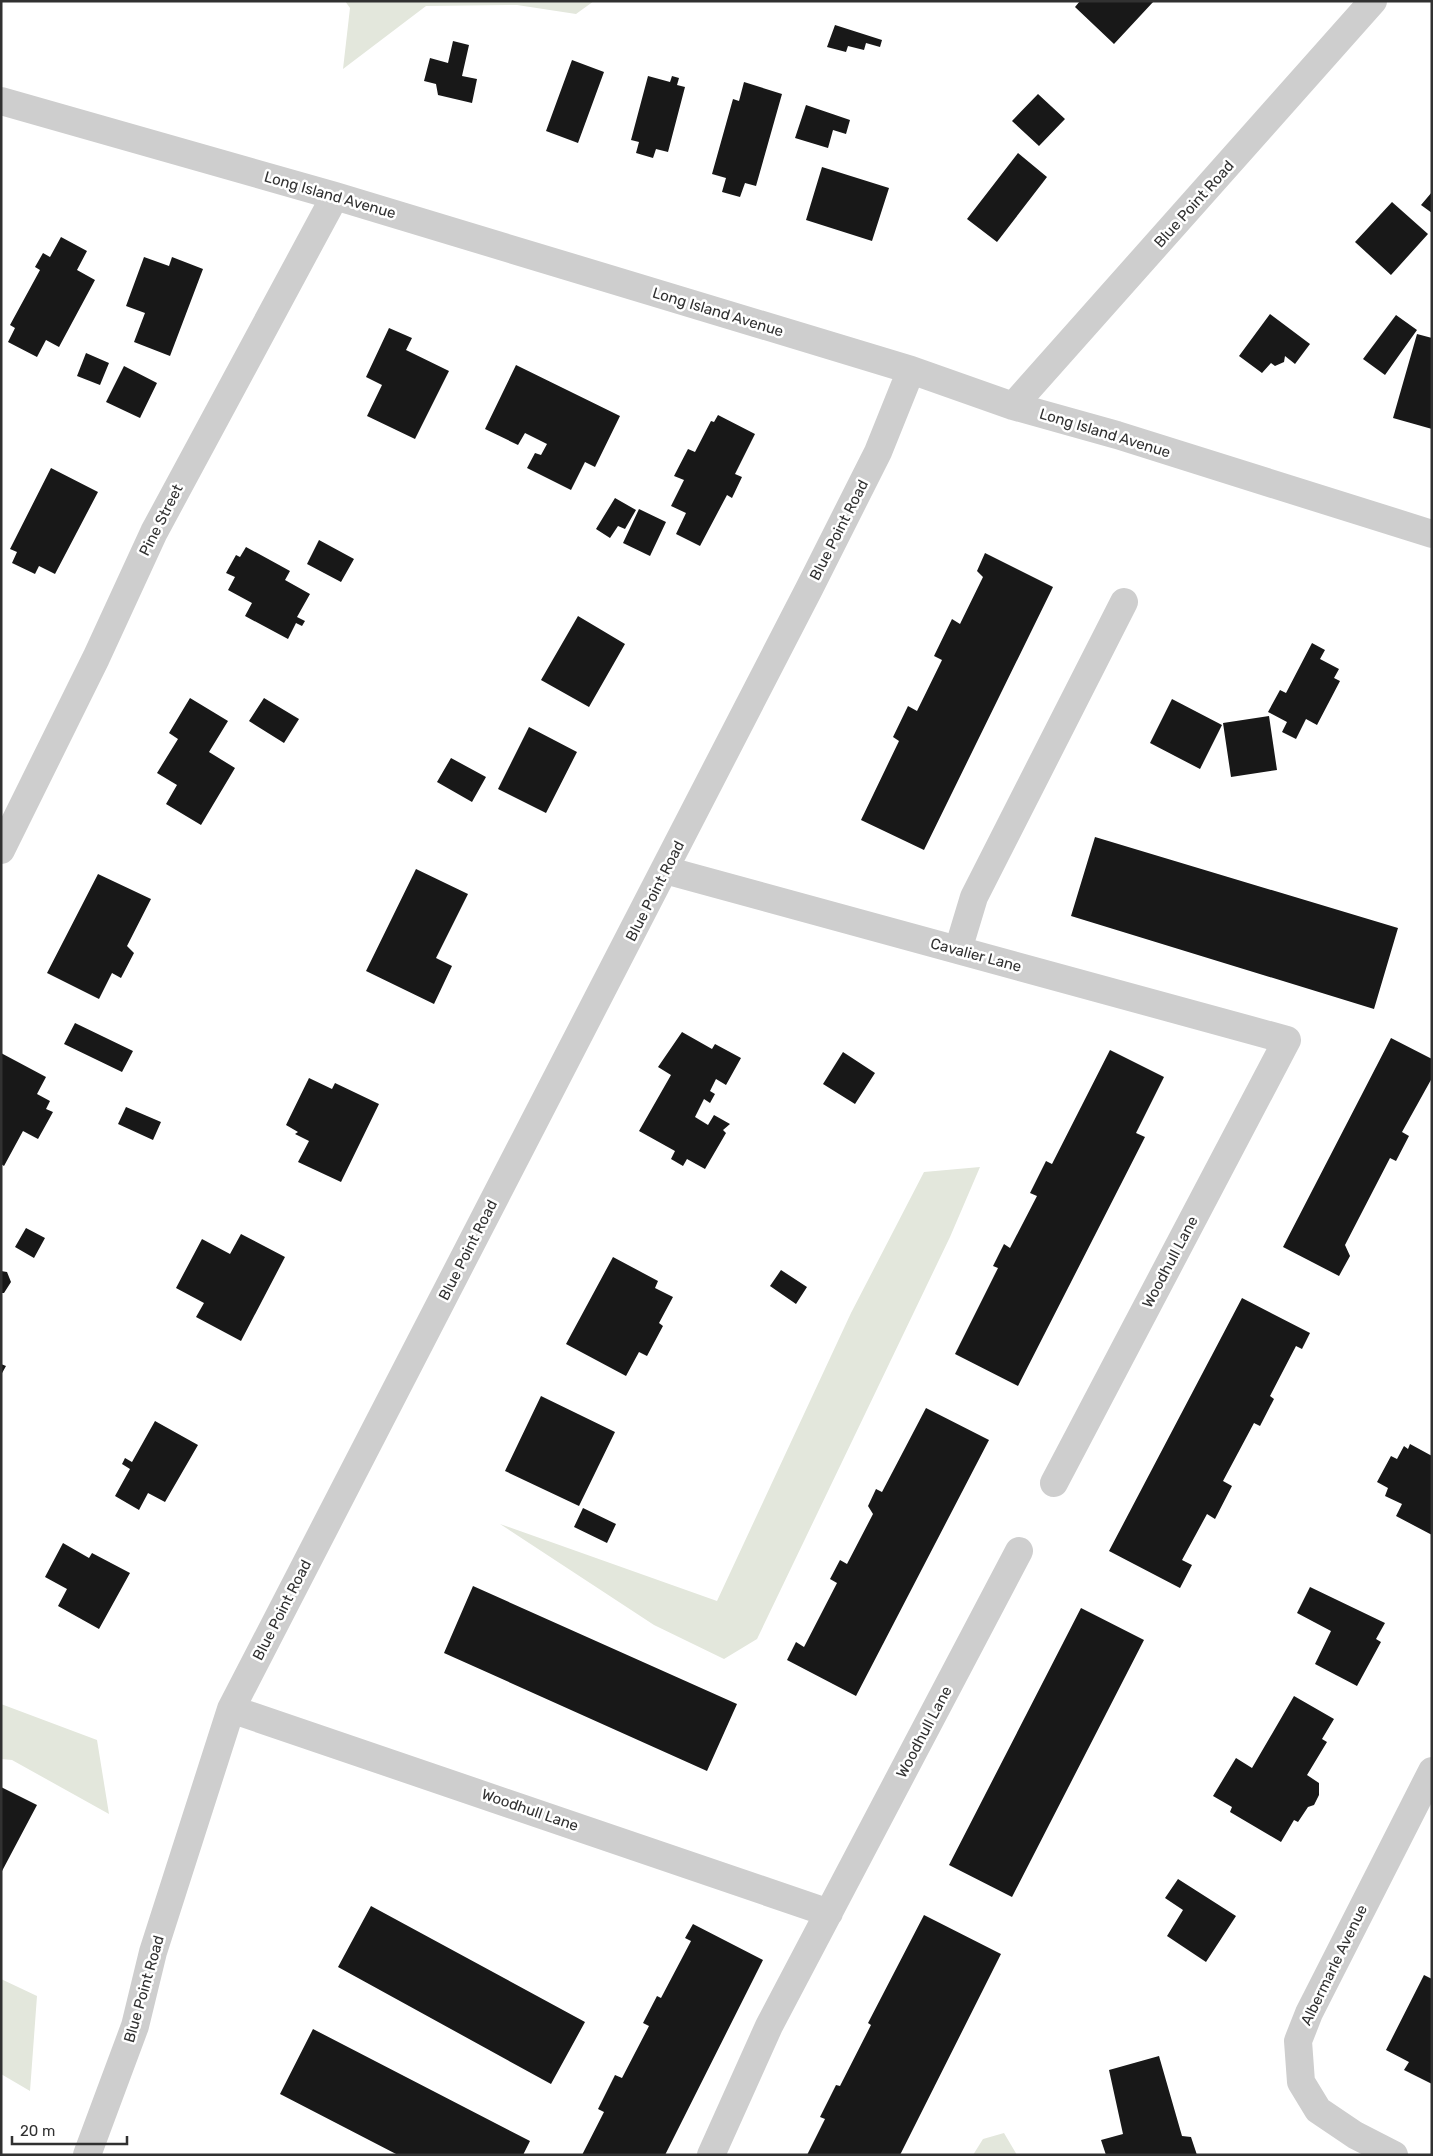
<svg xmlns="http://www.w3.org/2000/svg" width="1433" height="2156" viewBox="0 0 1433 2156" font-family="Rubik,sans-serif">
	<rect width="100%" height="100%" fill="#fff"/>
	<path fill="#e3e7dc" d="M345 1H594L576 14 517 5 426 6 343 69 350 8Z
		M980 1167 950 1237 757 1639 724 1659 654 1625 500 1524 717 1601 851 1313 924 1172Z
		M1 1704 97 1740 109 1814 12 1760 1 1759Z
		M1 1979 37 1996 30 2091 1 2074Z
		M1004 2133 1017 2155H973L983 2139Z"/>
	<path fill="#181818" d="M1080 1H1154L1114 44 1075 7Z
		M835 25 882 40 880 47 866 43 864 50 848 46 846 52 827 47Z
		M453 41 469 45 462 76 477 79 472 103 438 95 436 84 424 81 430 58 448 63Z
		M572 60 604 72 578 143 546 131Z
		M648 76 670 82 672 76 679 78 677 85 685 87 668 152 656 149 653 158 636 153 639 142 631 140Z
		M744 82 782 94 756 186 745 183 740 197 722 192 726 178 712 174 733 99 739 101Z
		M1038 94 1065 119 1039 146 1012 121Z
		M806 105 850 120 846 134 833 130 828 148 795 138Z
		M1018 153 1047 177 997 242 967 219Z
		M822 167 889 188 872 241 806 220Z
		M1432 192V213L1421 205Z
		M1392 202 1428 234 1391 275 1355 242Z
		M61 237 87 251 77 270 95 280 59 347 46 340 37 357 8 342 15 328 10 325 40 270 35 267 43 253 50 257Z
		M144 257 169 266 172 257 203 269 170 356 134 342 145 313 126 306Z
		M1270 314 1310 344 1295 364 1285 356 1284 362 1275 366 1271 363 1262 373 1239 356Z
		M1396 315 1417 330 1385 375 1363 359Z
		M389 328 412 338 406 350 449 371 415 439 367 416 382 385 366 377Z
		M1417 334 1432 338V429L1393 418Z
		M86 353 109 363 100 385 77 376Z
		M516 365 620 416 595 467 585 462 571 490 527 468 535 453 541 455 547 444 525 433 518 445 485 429Z
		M124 366 157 383 140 418 106 402Z
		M718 415 755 434 735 474 742 477 732 498 727 495 700 546 676 534 686 513 671 506 684 480 674 476 688 449 695 452 711 421 714 422Z
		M51 468 98 492 55 574 39 566 35 574 12 563 17 552 10 549Z
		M615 498 636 510 625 529 618 526 610 538 596 529Z
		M639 509 666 522 650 556 623 543Z
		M319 540 354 559 341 582 307 564Z
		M246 547 290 571 285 580 310 594 297 617 305 621 302 626 296 623 288 639 245 616 252 603 228 590 235 577 226 573 236 555 240 557Z
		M985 553 1053 587 924 850 861 820 899 741 893 737 908 706 917 711 942 660 934 656 952 619 960 624 983 577 977 571Z
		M578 616 625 644 589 707 541 680Z
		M1312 643 1325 650 1320 659 1339 669 1334 678 1340 681 1317 725 1306 719 1296 739 1282 732 1287 722 1268 712 1280 690 1286 693Z
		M190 698 228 721 209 752 235 768 201 825 166 804 177 785 157 773 178 739 169 733Z
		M264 698 299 719 284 743 249 721Z
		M1172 699 1222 725 1200 769 1150 743Z
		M1269 716 1277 770 1231 777 1223 723Z
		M529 727 577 752 546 813 498 789Z
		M451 758 486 777 472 802 437 782Z
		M1095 837 1398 928 1374 1009 1071 916Z
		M416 869 468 894 436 958 452 966 434 1004 366 971Z
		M98 874 151 899 127 946 134 953 121 978 112 973 99 999 47 973Z
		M75 1023 133 1051 122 1072 64 1044Z
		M682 1032 712 1049 715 1044 741 1058 726 1085 716 1079 710 1091 715 1094 710 1103 704 1099 695 1117 708 1125 714 1115 730 1124 723 1130 726 1133 705 1169 687 1159 683 1166 671 1159 675 1151 639 1131 671 1075 658 1067Z
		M1391 1038 1432 1059V1078L1402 1132 1409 1136 1396 1161 1390 1158 1345 1245 1350 1256 1339 1276 1283 1247Z
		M1110 1050 1164 1077 1136 1133 1145 1137 1018 1386 955 1354 998 1268 993 1266 1004 1244 1010 1248 1037 1196 1030 1193 1046 1161 1052 1164Z
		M843 1052 875 1073 855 1104 823 1084Z
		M1 1053 46 1077 37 1094 50 1101 46 1109 53 1112 38 1139 23 1131 4 1166 1 1164Z
		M309 1078 332 1089 335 1083 379 1104 341 1182 298 1162 309 1141 295 1134 298 1132 286 1125Z
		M126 1107 161 1122 153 1140 118 1124Z
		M26 1228 45 1238 34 1258 15 1247Z
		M241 1234 285 1257 241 1341 196 1317 204 1303 176 1288 202 1239 230 1254Z
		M613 1257 658 1281 655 1288 673 1297 659 1323 663 1326 647 1356 639 1352 626 1376 566 1344Z
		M781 1270 807 1287 796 1304 770 1286Z
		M1 1271 7 1272 11 1282 4 1293H1Z
		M1242 1298 1310 1333 1302 1349 1296 1346 1270 1396 1274 1399 1260 1426 1254 1423 1223 1481 1232 1486 1215 1519 1207 1514 1182 1560 1192 1565 1180 1588 1109 1551Z
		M1 1364 6 1366 1 1375Z
		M541 1396 615 1432 579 1506 505 1471Z
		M926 1408 989 1440 856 1696 787 1660 796 1642 804 1647 837 1583 830 1579 840 1560 847 1564 873 1514 868 1506 876 1489 882 1492Z
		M155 1421 198 1445 165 1502 148 1493 139 1510 115 1496 130 1469 122 1464 125 1458 132 1462Z
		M1410 1444 1432 1456V1535L1396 1516 1402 1504 1385 1496 1388 1488 1377 1482 1391 1456 1397 1459 1404 1446 1408 1449Z
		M583 1508 616 1524 607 1543 574 1527Z
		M63 1543 89 1558 92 1553 130 1573 99 1629 58 1606 67 1589 45 1577Z
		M473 1586 737 1704 707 1771 444 1653Z
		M1310 1587 1385 1623 1376 1639 1381 1642 1357 1686 1315 1664 1331 1631 1297 1613Z
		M1081 1608 1144 1640 1012 1897 949 1865Z
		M1294 1696 1334 1719 1322 1739 1327 1742 1307 1775 1319 1783V1795L1314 1805 1308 1807 1298 1822 1294 1820 1281 1842 1230 1812 1232 1807 1213 1796 1236 1758 1252 1768Z
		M1 1787 37 1805 1 1873Z
		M1178 1879 1236 1916 1206 1962 1167 1936 1183 1910 1165 1898Z
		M371 1906 585 2022 551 2084 338 1967Z
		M924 1915 1001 1954 900 2155H807L825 2119 820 2117 836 2085 840 2086 871 2025 868 2023Z
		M693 1924 763 1960 665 2155H582L604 2112 598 2109 615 2075 622 2078 649 2026 643 2023 657 1996 661 1998 691 1941 685 1938Z
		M1424 1975 1432 1979V2084L1404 2070 1409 2062 1386 2050Z
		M313 2029 530 2141 523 2155H398L280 2094Z
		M1159 2056 1182 2136 1191 2137 1197 2155H1106L1101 2140 1123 2134 1109 2070Z"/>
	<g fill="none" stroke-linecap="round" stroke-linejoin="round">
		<path stroke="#cecece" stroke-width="28" d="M1 101 335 196 911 370 1013 406 1117 435 1432 534
			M1013 406 1373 1
			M1 850 96 658 154 532 335 196
			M665 870 1287 1040 1054 1483
			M958 950 974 897 1124 602
			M231 1709 829 1913
			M87 2155 135 2026 153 1952 231 1709 809 589 878 452 911 370
			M711 2155 769 2026 1019 1551
			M1394 2155 1355 2135 1318 2110 1301 2082 1298 2041 1309 2013 1432 1771"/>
	</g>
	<g text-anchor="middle" stroke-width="5" stroke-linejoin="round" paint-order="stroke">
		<g font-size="15" fill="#313131" stroke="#fff">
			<text transform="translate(330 195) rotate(16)" y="5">Long Island Avenue</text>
			<text transform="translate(1194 204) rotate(-48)" y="5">Blue Point Road</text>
			<text transform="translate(718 312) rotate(17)" y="5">Long Island Avenue</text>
			<text transform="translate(1105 433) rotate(17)" y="5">Long Island Avenue</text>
			<text transform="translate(161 520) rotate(-63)" y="5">Pine Street</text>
			<text transform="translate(839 530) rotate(-63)" y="5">Blue Point Road</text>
			<text transform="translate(655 891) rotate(-63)" y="5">Blue Point Road</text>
			<text transform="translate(976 955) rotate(15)" y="5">Cavalier Lane</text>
			<text transform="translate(468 1250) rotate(-63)" y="5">Blue Point Road</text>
			<text transform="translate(1170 1262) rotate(-62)" y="5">Woodhull Lane</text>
			<text transform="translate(282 1610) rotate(-63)" y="5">Blue Point Road</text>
			<text transform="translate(924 1732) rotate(-62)" y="5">Woodhull Lane</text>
			<text transform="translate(530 1810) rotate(19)" y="5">Woodhull Lane</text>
			<text transform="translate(1334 1965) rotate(-64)" y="5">Albermarle Avenue</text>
			<text transform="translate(144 1989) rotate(-74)" y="5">Blue Point Road</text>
		</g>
	</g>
	<rect width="1433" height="2156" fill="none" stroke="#313131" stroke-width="5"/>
	<path d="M12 2136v8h115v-8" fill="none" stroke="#313131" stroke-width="2.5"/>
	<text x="20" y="2136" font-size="15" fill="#313131" stroke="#ffffff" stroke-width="4" paint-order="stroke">20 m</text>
</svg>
